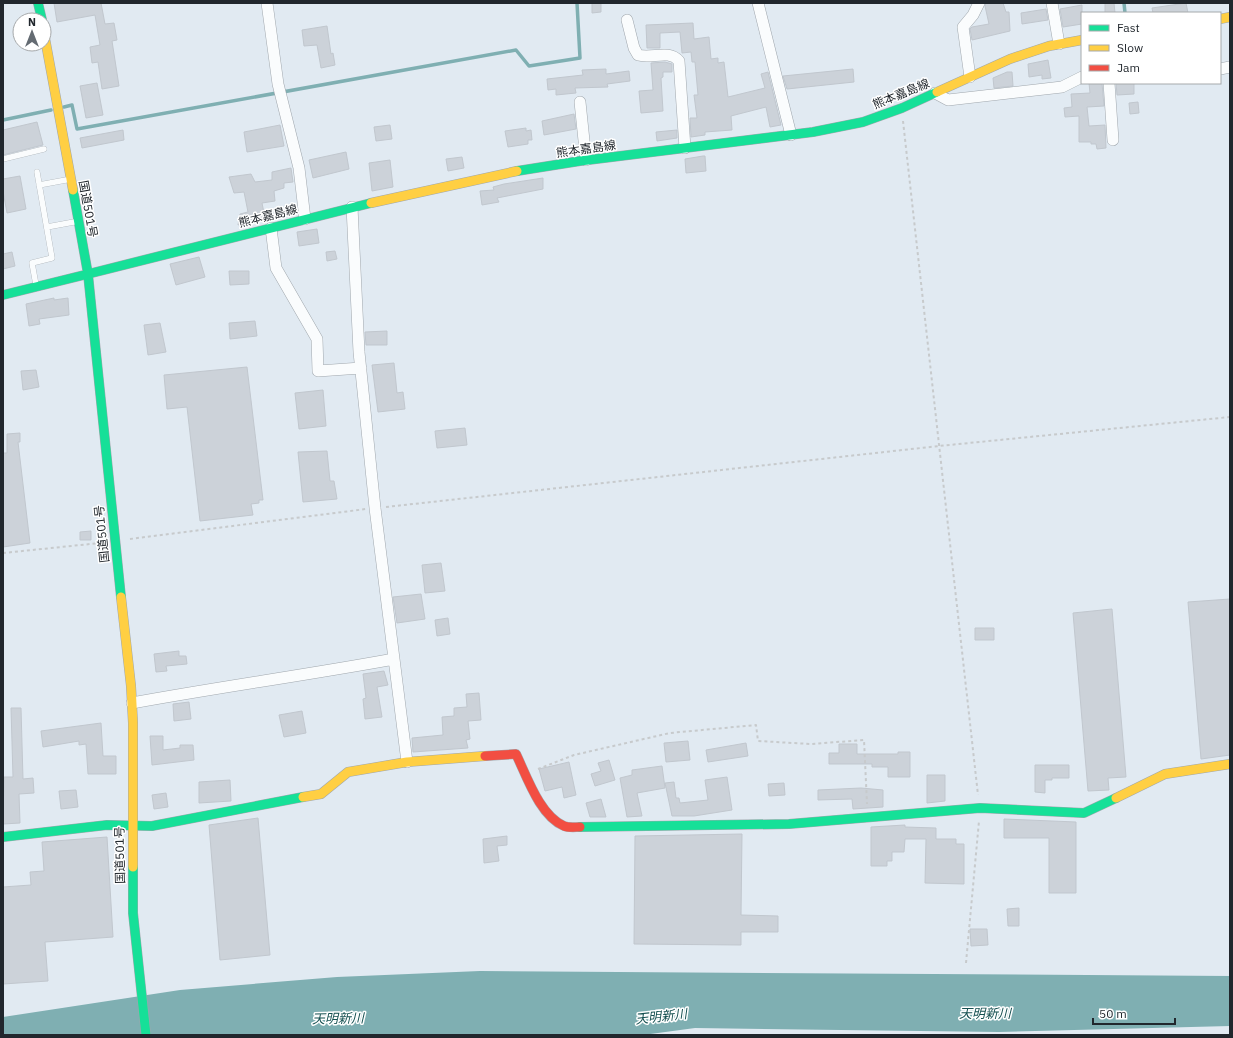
<svg xmlns="http://www.w3.org/2000/svg" width="1233" height="1038" viewBox="0 0 1233 1038" font-family="'IBM Plex Sans','Noto Sans JP',sans-serif">
	<rect width="100%" height="100%" fill="#e1eaf2"/>
	<path fill="#7fafb2" d="M480 971 1230 976V1026L999 1032 695 1028 643 1035H3V1017L180 990 337 977Z"/>
	<g fill="none" stroke-linecap="round" stroke-linejoin="round">
		<path stroke="#7fafb2" stroke-width="3.5" d="M1124 3 1125 13
			M64 107 72 105 77 129 516 50 529 66 580 58 577 3
			M3 120 51 110"/>
	</g>
	<path fill="#ccd2d9" stroke="#c1c7ce" d="M54 3H101L105 24 114 23 117 40 112 41 119 86 102 89 98 62 92 63 90 47 100 45 95 15 57 22Z
		M592 3H601V12L592 13Z
		M986 3H1003L1006 12H1009L1010 31 972 40 970 29 972 27 989 24 985 6Z
		M1105 3H1114L1115 13H1105Z
		M1186 3 1188 13H1153L1152 8Z
		M1082 5V24L1063 27 1060 9Z
		M1046 9 1048 20 1022 24 1021 13Z
		M693 23 694 39 709 37 711 59 718 58V63L724 62 728 97 765 88 761 74 768 72 781 125 770 127 766 107 731 116 732 130 705 132V135L691 137 690 118H697L694 95H698L695 62H692L691 52 682 53 680 32 660 33V48H647L646 25Z
		M327 26 331 54 333 53 335 65 321 68 317 45 304 46 302 30Z
		M1048 60 1051 78 1042 79V75L1029 77 1028 64Z
		M665 62 672 64V72H663V77L661 78 663 111 641 113 639 91 653 90 651 63Z
		M606 69V74L629 71 630 81 607 84 608 87 575 88 576 93 556 95V89L548 90 547 79 583 75 582 70Z
		M853 69 854 82 787 89 783 76Z
		M1007 72H1012L1013 86 994 88 993 78Z
		M97 83 103 115 86 118 80 86Z
		M1089 83H1102L1104 106 1087 107 1089 126 1105 125 1106 148 1097 149 1096 144H1091V142H1079V116L1065 117 1064 108 1072 107 1071 94 1090 93Z
		M1116 83H1134V94L1117 95Z
		M1138 102 1139 113 1130 114 1129 103Z
		M574 114 576 129 544 135 542 121Z
		M37 122 43 145 3 155V130Z
		M280 125 284 146 247 152 244 132Z
		M390 125 392 139 376 141 374 127Z
		M526 128V131L531 130 532 140H528V144L508 147 505 131Z
		M123 130 124 140 82 148 80 138Z
		M677 130V138L657 141 656 132Z
		M346 152 349 169 313 178 309 160Z
		M703 156H705L706 171 686 173 685 159Z
		M462 157 464 168 448 171 446 159Z
		M390 160 393 187 372 191 369 163Z
		M291 168 293 182 284 183V188L274 191 275 201 262 203 265 218 238 225 240 214 248 212 244 192 234 193 229 177 251 174 255 182 272 180V172Z
		M20 176 26 209 7 213 3 191V179Z
		M543 178V189L497 198 499 202 482 205 480 191 494 190 493 187 504 184Z
		M317 229 319 243 299 246 297 232Z
		M335 251 337 259 327 261 326 252Z
		M12 252 15 266 3 269V254Z
		M199 257 205 277 176 285 170 264Z
		M229 271H249V284L230 285Z
		M54 298V300L68 298 69 315 39 319 40 324 29 326 26 304Z
		M255 321 257 336 230 339 229 323Z
		M160 323 166 352 148 355 144 325Z
		M387 331V345H366L365 332Z
		M394 363 397 393 403 392 405 409 378 412 372 365Z
		M247 367 263 500H259V503L251 504 253 515 200 521 187 407 167 409 164 375Z
		M36 370 39 387 23 390 21 371Z
		M323 390 326 426 299 429 295 393Z
		M465 428 467 445 437 448 435 431Z
		M20 433V442H18L30 543 3 547V453H7V434Z
		M327 451 330 481H334L337 499 303 502 298 452Z
		M91 531V540H80V532Z
		M441 563 445 591 425 593 422 565Z
		M421 594 425 619 397 623 393 597Z
		M1230 599V755L1201 759 1188 602Z
		M1112 609 1126 777 1108 778 1109 790 1088 791 1073 613Z
		M448 618 450 634 437 636 435 620Z
		M975 628H994V640H975Z
		M179 651V656H186L187 664 166 666 167 671 156 672 154 654Z
		M384 671 388 685 377 687 382 717 365 719 363 699 366 698 363 674Z
		M479 693 481 720 468 721 470 739 466 740 468 748 413 752 412 738 443 735 442 717 454 716V708L467 707 466 694Z
		M189 702 191 719 174 721 173 704Z
		M11 708H21L23 779 33 778 34 793 19 794 20 823 3 824 4 777H13Z
		M302 711 306 733 284 737 279 715Z
		M101 723 103 756H116V774H88L86 744 79 745V741L43 747 41 731Z
		M150 736H163V750L180 748V745H193L194 760 152 765Z
		M688 741 690 760 666 762 664 743Z
		M746 743 748 756 708 762 706 750Z
		M839 744H857V754H898V752H910V777H888V767H872V764H829V753H839Z
		M609 760 615 780 595 786 591 774 601 771 598 763Z
		M569 762 576 795 564 798 562 787 545 791 539 769Z
		M1035 765H1069V778H1052V780H1045V793L1035 792Z
		M662 766 665 788 637 793 642 816 627 817 620 778 632 775V770Z
		M927 775H945V801L927 803Z
		M727 777 732 810 694 816H672L665 783 674 782 676 798H679L680 803 708 800 705 780Z
		M230 780 231 801 199 803V782Z
		M784 783 785 795 769 796 768 784Z
		M861 788 883 790V807L853 809 852 799 818 800V790Z
		M76 790 78 807 61 809 59 791Z
		M166 793 168 807 154 809 152 795Z
		M601 799 606 817H590L586 803Z
		M258 818 270 955 220 960 209 825Z
		M1004 819 1076 822V893H1049V838H1004Z
		M905 825V827L936 828V839H956V844H964V884L925 883 926 839H905L904 852H892V861H887V866H871V827Z
		M742 834 741 915 778 916V932H741V945L634 944 635 836Z
		M507 836V845L497 846 499 861 484 863 483 839Z
		M107 837 113 937 45 942 48 981 3 984V887L31 885 30 872 44 871 42 842Z
		M1019 908V926H1008L1007 909Z
		M970 929H987L988 945 971 946Z"/>
	<g fill="none" stroke-linecap="round" stroke-linejoin="round">
		<g stroke="#a0a7ad" stroke-width="6">
			<path id="lane" d="M3 159 44 149
				M39 185 66 180
				M47 227 74 222
				M36 285 32 263 52 258 37 172"/>
		</g>
		<g stroke="#a0a7ad" stroke-width="12">
			<path id="street" d="M267 3 278 84 299 168 305 219
				M758 3 791 135
				M1052 3 1059 44
				M627 20 634 48 638 55C652 59 669 49 679 61L685 148
				M1220 69 1230 67
				M970 77 963 27 973 15 979 3
				M1109 83 1113 140
				M935 93 948 100 1062 87 1082 77
				M580 102 586 160
				M352 207 359 352 375 508 407 762
				M271 228 276 268 317 339 318 371 361 368
				M132 703C219 687 307 675 394 659"/>
		</g>
		<g stroke="#a0a7ad" stroke-width="10">
			<path id="fast" d="M38 3 42 20
				M517 171 580 161 813 132 863 122 902 108 937 92
				M73 190 88 274 121 597
				M88 274 371 203
				M3 295 88 274
				M580 827 789 824 980 808 1084 813 1116 798
				M3 837 107 825 152 826 303 797
				M133 867V913L146 1035"/>
		</g>
		<g stroke="#a0a7ad" stroke-width="10">
			<path id="slow" d="M1220 19 1230 17
				M44 33 73 190
				M937 92 1010 59 1049 46 1082 40
				M371 203 517 171
				M121 597 131 686 133 723V867
				M303 797 321 794 348 772 407 762 485 756
				M1116 798 1165 774 1230 764"/>
		</g>
		<g stroke="#a0a7ad" stroke-width="10">
			<path id="jam" d="M485 756 516 754C527 777 540 816 564 826 569 828 575 827 580 827"/>
		</g>
		<path stroke="#c7cacc" stroke-width="2" stroke-dasharray="3 3" stroke-linecap="butt" d="M903 121 978 795
			M386 507 939 446 1230 417
			M130 539 366 509
			M3 553 100 543
			M538 769 574 755 670 733 756 725 758 741 811 744 864 740 867 804
			M966 963 979 821"/>
		<use href="#lane" stroke="#fafcfd" stroke-width="5.5"/>
		<use href="#street" stroke="#fafcfd" stroke-width="11"/>
		<use href="#fast" stroke="#16e098" stroke-width="9"/>
		<use href="#slow" stroke="#ffcf43" stroke-width="9"/>
		<use href="#jam" stroke="#f24e42" stroke-width="9"/>
	</g>
	<g text-anchor="middle" stroke-width="3" stroke-linejoin="round" paint-order="stroke">
		<g font-size="12" fill="#21272d" stroke="#fff">
			<text transform="translate(901 94) rotate(-22)" y="4">熊本嘉島線</text>
			<text transform="translate(586 149) rotate(-8)" y="4">熊本嘉島線</text>
			<text transform="translate(88 209) rotate(80)" y="4">国道501号</text>
			<text transform="translate(268 216) rotate(-14)" y="4">熊本嘉島線</text>
			<text transform="translate(102 534) rotate(-96)" y="4">国道501号</text>
			<text transform="translate(120 855) rotate(-91)" y="4">国道501号</text>
		</g>
		<g font-size="13" font-style="italic" fill="#144f50" stroke="#fff">
			<text x="985" y="1018">天明新川</text>
			<text transform="translate(661 1016) rotate(-6)" y="5">天明新川</text>
			<text transform="translate(338 1018) rotate(-1)" y="5">天明新川</text>
		</g>
	</g>
	<rect width="1233" height="1038" fill="none" stroke="#21272d" stroke-width="8"/>
	<rect x="1081" y="12" width="140" height="72" fill="#ffffff" stroke="#a6a9ab"/>
	<rect x="1089" y="25" width="20" height="6" fill="#16e098" stroke="#a6a9ab"/>
	<text x="1117" y="32" font-size="12" fill="#21272d">Fast</text>
	<rect x="1089" y="45" width="20" height="6" fill="#ffcf43" stroke="#a6a9ab"/>
	<text x="1117" y="52" font-size="12" fill="#21272d">Slow</text>
	<rect x="1089" y="65" width="20" height="6" fill="#f24e42" stroke="#a6a9ab"/>
	<text x="1117" y="72" font-size="12" fill="#21272d">Jam</text>
	<g transform="translate(32 32)"><circle r="19" fill="#ffffff" stroke="#a6a9ab"/>
	<path d="M0-3L7 15L0 10L-7 15Z" fill="#646b72"/>
	<text y="-6" font-size="11" font-weight="bold" text-anchor="middle" fill="#21272d">N</text>
	</g>
	<path d="M1093 1018v6h82v-6" fill="none" stroke="#21272d" stroke-width="2"/>
	<text x="1099" y="1018" font-size="12" fill="#21272d" stroke="#ffffff" stroke-width="3" paint-order="stroke">50 m</text>
</svg>
